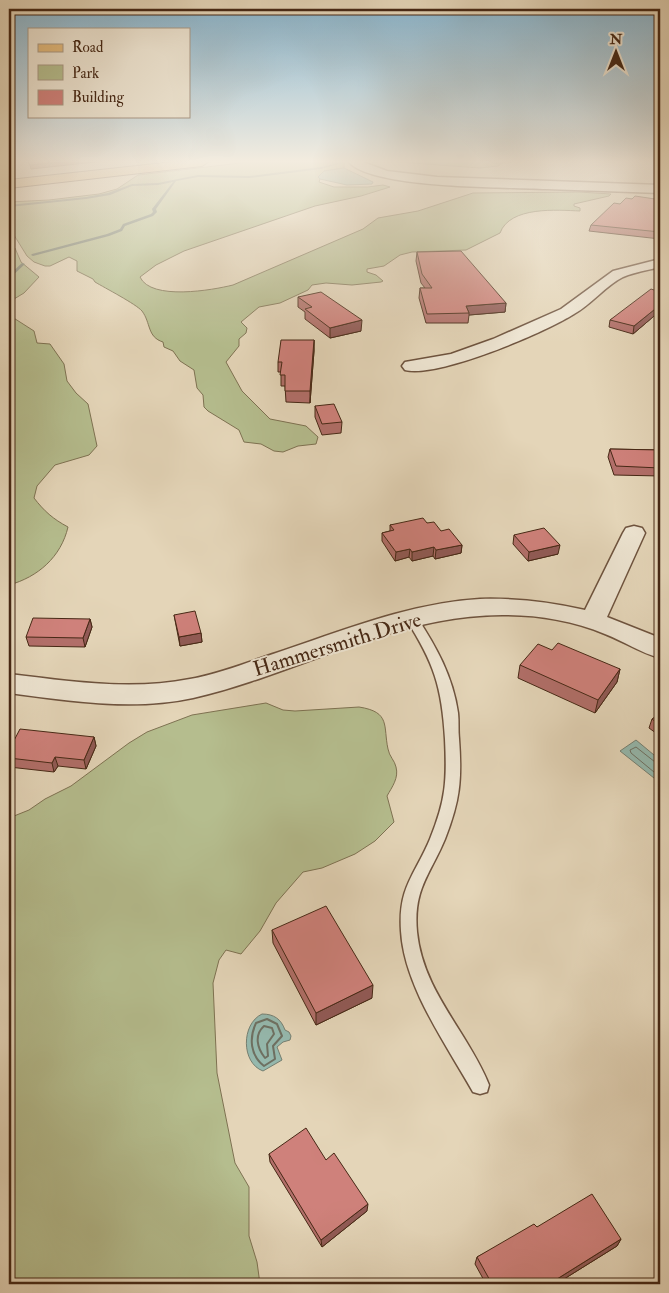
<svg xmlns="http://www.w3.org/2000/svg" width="669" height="1293" viewBox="0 0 669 1293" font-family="'IM FELL Double Pica',serif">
	<rect width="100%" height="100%" fill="#e4d5b8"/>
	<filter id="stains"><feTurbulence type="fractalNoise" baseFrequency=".004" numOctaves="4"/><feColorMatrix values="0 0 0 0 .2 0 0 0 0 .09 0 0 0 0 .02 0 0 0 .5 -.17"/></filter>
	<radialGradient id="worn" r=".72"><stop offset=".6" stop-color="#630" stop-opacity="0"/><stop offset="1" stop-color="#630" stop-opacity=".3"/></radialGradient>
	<path fill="#b5bd8e" stroke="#7e7252" d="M249 162H344V168L324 171 318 177 320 179 319 182 334 187H368L383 185 390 187 361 196 315 206 184 251 156 265 140 277C151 301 213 290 233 285L363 229 378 218 418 211 473 193 579 192 611 194 609 196 574 204V206L580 208V211C557 210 510 206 500 233L466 250 412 252 400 255 384 266 367 269V272L376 275 383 281 381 282 352 285 326 283 312 285 308 290 280 303 259 307 241 322 247 328 246 333 239 339V346L226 362 242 391 270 419 306 426 318 437 316 444 298 446 283 452 274 451 261 444 244 442 239 430 208 411 204 407 203 395 197 388 194 370 180 361 173 351 164 347 163 342C147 337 151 323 142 311 136 304 105 288 95 282L93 279 77 271V261L69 257 50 266H45L34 262 27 256 9 227V202L49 200 99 194 117 189 138 175Z
		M399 162H504L498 166 480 168Z
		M9 242 15 248 21 262 39 277 24 293 9 302Z
		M9 315 34 331 37 343 50 344 64 364 67 381 76 393 88 404 97 446 89 455 55 465 37 486 34 498C44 511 53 519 68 527 61 557 38 577 9 585Z
		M266 703 283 710 295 711 359 707C391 712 383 726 388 749 389 756 395 761 396 767 399 778 392 787 387 796L394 822 375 841 355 854 322 868 303 872 276 903 260 931 241 954 226 950 219 960 213 983 217 1073 235 1163 249 1187V1236L257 1262 260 1284H9V818L29 810 45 799 71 786 129 743 147 732 192 715Z"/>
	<path fill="#95b9ae" stroke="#757f71" d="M344 168 373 182 372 184 347 185 320 179 318 177 324 171Z
		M636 740 660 760 659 782 620 751Z
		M262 1014C274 1014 281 1019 285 1030L289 1032 291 1036 290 1040 283 1042 277 1047 282 1060 263 1071C241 1063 241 1024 262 1014Z"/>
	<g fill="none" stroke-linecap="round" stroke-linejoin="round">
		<path stroke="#6e7062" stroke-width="1" d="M660 763 655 762 636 747 630 750 631 753 660 777"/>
		<path stroke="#6e7062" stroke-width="2" d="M267 1019 277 1024 282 1036 273 1046 275 1059 264 1066C250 1055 249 1038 256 1023Z
			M264 1026 272 1028 274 1034 267 1044 268 1056 265 1058C257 1048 254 1035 264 1026Z"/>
		<path fill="#757f71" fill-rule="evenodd" d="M342 162H346L321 169 249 178 198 177 176 181 156 209 157 212 153 216 125 226 122 231 109 236 33 256 31 255 32 254 107 234 120 229 123 224 151 214 153 212 152 209 173 182 158 185 132 186 110 195 86 199 9 207V205L86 197 108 193 132 184 158 183 198 175 249 176 321 167Z
			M22 263 25 264 10 278H9V275Z"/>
		<g stroke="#6e533e" stroke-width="3">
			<path id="service" d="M412 615 416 616C436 646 453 677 458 713 459 722 458 730 459 739 462 780 460 801 445 839 430 875 413 889 417 932 423 992 468 1032 489 1085L487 1092 480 1094 473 1092C446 1044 404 986 401 931 398 887 415 875 430 839 446 800 447 780 445 739 442 687 434 663 406 619Z"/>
		</g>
		<g stroke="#6e533e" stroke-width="3">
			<path id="minor" d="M349 162H363L387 171 437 177 660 185V193C622 192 584 190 546 189 508 187 372 189 349 162Z
				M660 259V267C648 270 635 272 623 277 605 286 592 304 574 314 544 333 438 378 405 370L402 366 405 362 451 354 493 339 561 309 613 271Z
				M634 526 642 528 645 533 607 617 660 638V658C641 653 623 641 605 634 574 621 538 615 505 615 395 614 298 674 193 698 133 711 69 701 9 693V674C69 681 130 691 190 679 219 674 248 662 276 653 342 631 410 603 480 599 516 598 550 602 585 610L623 533 626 528Z"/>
		</g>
		<g stroke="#462815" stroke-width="2">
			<path id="primary" d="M173 162H208L202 166 9 188V180Z"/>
		</g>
		<use href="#service" fill="#ede4d1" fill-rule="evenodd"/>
		<use href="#minor" fill="#ede4d1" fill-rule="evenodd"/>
		<use href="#primary" fill="#e2ba7c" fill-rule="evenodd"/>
	</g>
	<path fill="#b26f6a" stroke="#462815" d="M660 198V239L589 231 591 225 620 204 632 199H655Z
		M417 252 506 303 505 312 469 315 468 323H426L419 298 420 288H425L421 283 416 261Z
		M660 292V311L633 334 609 327 610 320Z
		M298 297 361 331 330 338 305 319V312L298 307Z
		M314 340V351L310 403 286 402 285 386H281V372H278V362Z
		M315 406 342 422 341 433 322 435 315 417Z
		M610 449 660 450V476L614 475 608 457Z
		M427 523 441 531 462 545 461 553 435 559 433 556 412 561 409 557 395 561 382 541V533L390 531V525Z
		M514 535 558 554 528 561 513 544Z
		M174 615 201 633 202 642 180 646Z
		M90 619 92 627 85 647 29 646 26 637Z
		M520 665 620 669 617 682 595 713 518 678Z
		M660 714V736L649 728 652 719Z
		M94 737 96 746 86 769 58 766 54 772 9 767V750Z
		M272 930 372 998 316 1025 273 943Z
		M269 1154 326 1160 367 1211 322 1247 270 1162Z
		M537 1227 621 1239 617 1246 556 1284H486L475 1264 477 1257Z"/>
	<path fill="#915a56" stroke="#462815" d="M62 162H95L31 169 30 165Z
		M506 303 505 312 469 315V313L466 306Z
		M660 305V311L633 334 634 326Z
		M362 320 361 331 330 338V328Z
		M314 340V351L310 403V391Z
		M462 545 461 553 435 559 436 550Z
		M560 545 558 554 528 561 529 552Z
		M434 547 433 556 412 561V552Z
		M410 549 409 557 395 561 396 552Z
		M90 619 92 627 85 647 83 638Z
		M201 633 202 642 180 646 179 637Z
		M620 669 617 682 595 713 598 700Z
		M94 737 96 746 86 769 84 760Z
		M55 757 58 766 54 772 52 763Z
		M373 985 372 998 316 1025V1013Z
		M368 1204 367 1211 322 1247 321 1240Z
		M621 1239 617 1246 556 1284H549Z"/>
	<path fill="#cf817b" stroke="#462815" d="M28 162H62L30 165Z
		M635 196 655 199 657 197 660 198V232L591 225 614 203 620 204 626 198 632 199Z
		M461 251 506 303 466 306 469 313 427 314 420 288H432L422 274 417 252Z
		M651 289 660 292V305L634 326 610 320Z
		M321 292 362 320 330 328 305 309 312 307 298 297Z
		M281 340H314L310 391H285V375H280L282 362H278Z
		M334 404 342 422 322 424 315 406Z
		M610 449 660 450V468L616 466Z
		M423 518 427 523 434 522 441 531 449 529 462 545 436 550 434 547 412 552 410 549 396 552 382 533 394 530 390 525Z
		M544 528 560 545 529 552 514 535Z
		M195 611 201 633 179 637 174 615Z
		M33 618 90 619 83 638 26 637Z
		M558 643 620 669 598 700 520 665 538 644 552 650Z
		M660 714V725L652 719Z
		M20 729 94 737 84 760 55 757 52 763 9 758V750Z
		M326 906 373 985 316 1013 272 930Z
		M306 1128 326 1160 334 1153 368 1204 321 1240 269 1154Z
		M592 1194 621 1239 549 1284H492L477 1257 534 1224 537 1227Z"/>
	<linearGradient id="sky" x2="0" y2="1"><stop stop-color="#87b6d1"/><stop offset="0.47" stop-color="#f3ecdf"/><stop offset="1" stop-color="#f3ecdf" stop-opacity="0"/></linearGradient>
	<rect width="669" height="343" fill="url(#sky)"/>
	<g text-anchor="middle" stroke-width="4" stroke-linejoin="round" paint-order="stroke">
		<g font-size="21" fill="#462815" stroke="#ede4d1">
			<text transform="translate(337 644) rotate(-17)" y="7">Hammersmith Drive</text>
		</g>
	</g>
	<rect width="669" height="1293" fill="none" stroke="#e4d5b8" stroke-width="30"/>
	<rect x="10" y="10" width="649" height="1273" fill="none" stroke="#462815" stroke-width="2.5"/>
	<rect x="15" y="15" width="639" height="1263" fill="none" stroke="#462815"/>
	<rect x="28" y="28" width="162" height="90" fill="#ede4d1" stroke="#aa9986"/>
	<rect x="38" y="44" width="25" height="8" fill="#e2ba7c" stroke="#aa9986"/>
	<text x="72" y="52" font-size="15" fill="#462815">Road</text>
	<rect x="38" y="65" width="25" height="15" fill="#b5bd8e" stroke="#aa9986"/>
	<text x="72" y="78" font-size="15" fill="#462815">Park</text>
	<rect x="38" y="90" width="25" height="15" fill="#cf817b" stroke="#aa9986"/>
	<text x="72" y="102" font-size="15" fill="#462815">Building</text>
	<g transform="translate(616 52)" stroke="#ede4d1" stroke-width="4" paint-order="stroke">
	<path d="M0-4L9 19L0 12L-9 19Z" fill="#462815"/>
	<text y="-8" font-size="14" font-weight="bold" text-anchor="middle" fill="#462815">N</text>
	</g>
	<rect width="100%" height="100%" filter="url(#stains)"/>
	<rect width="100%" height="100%" fill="url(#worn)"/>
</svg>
